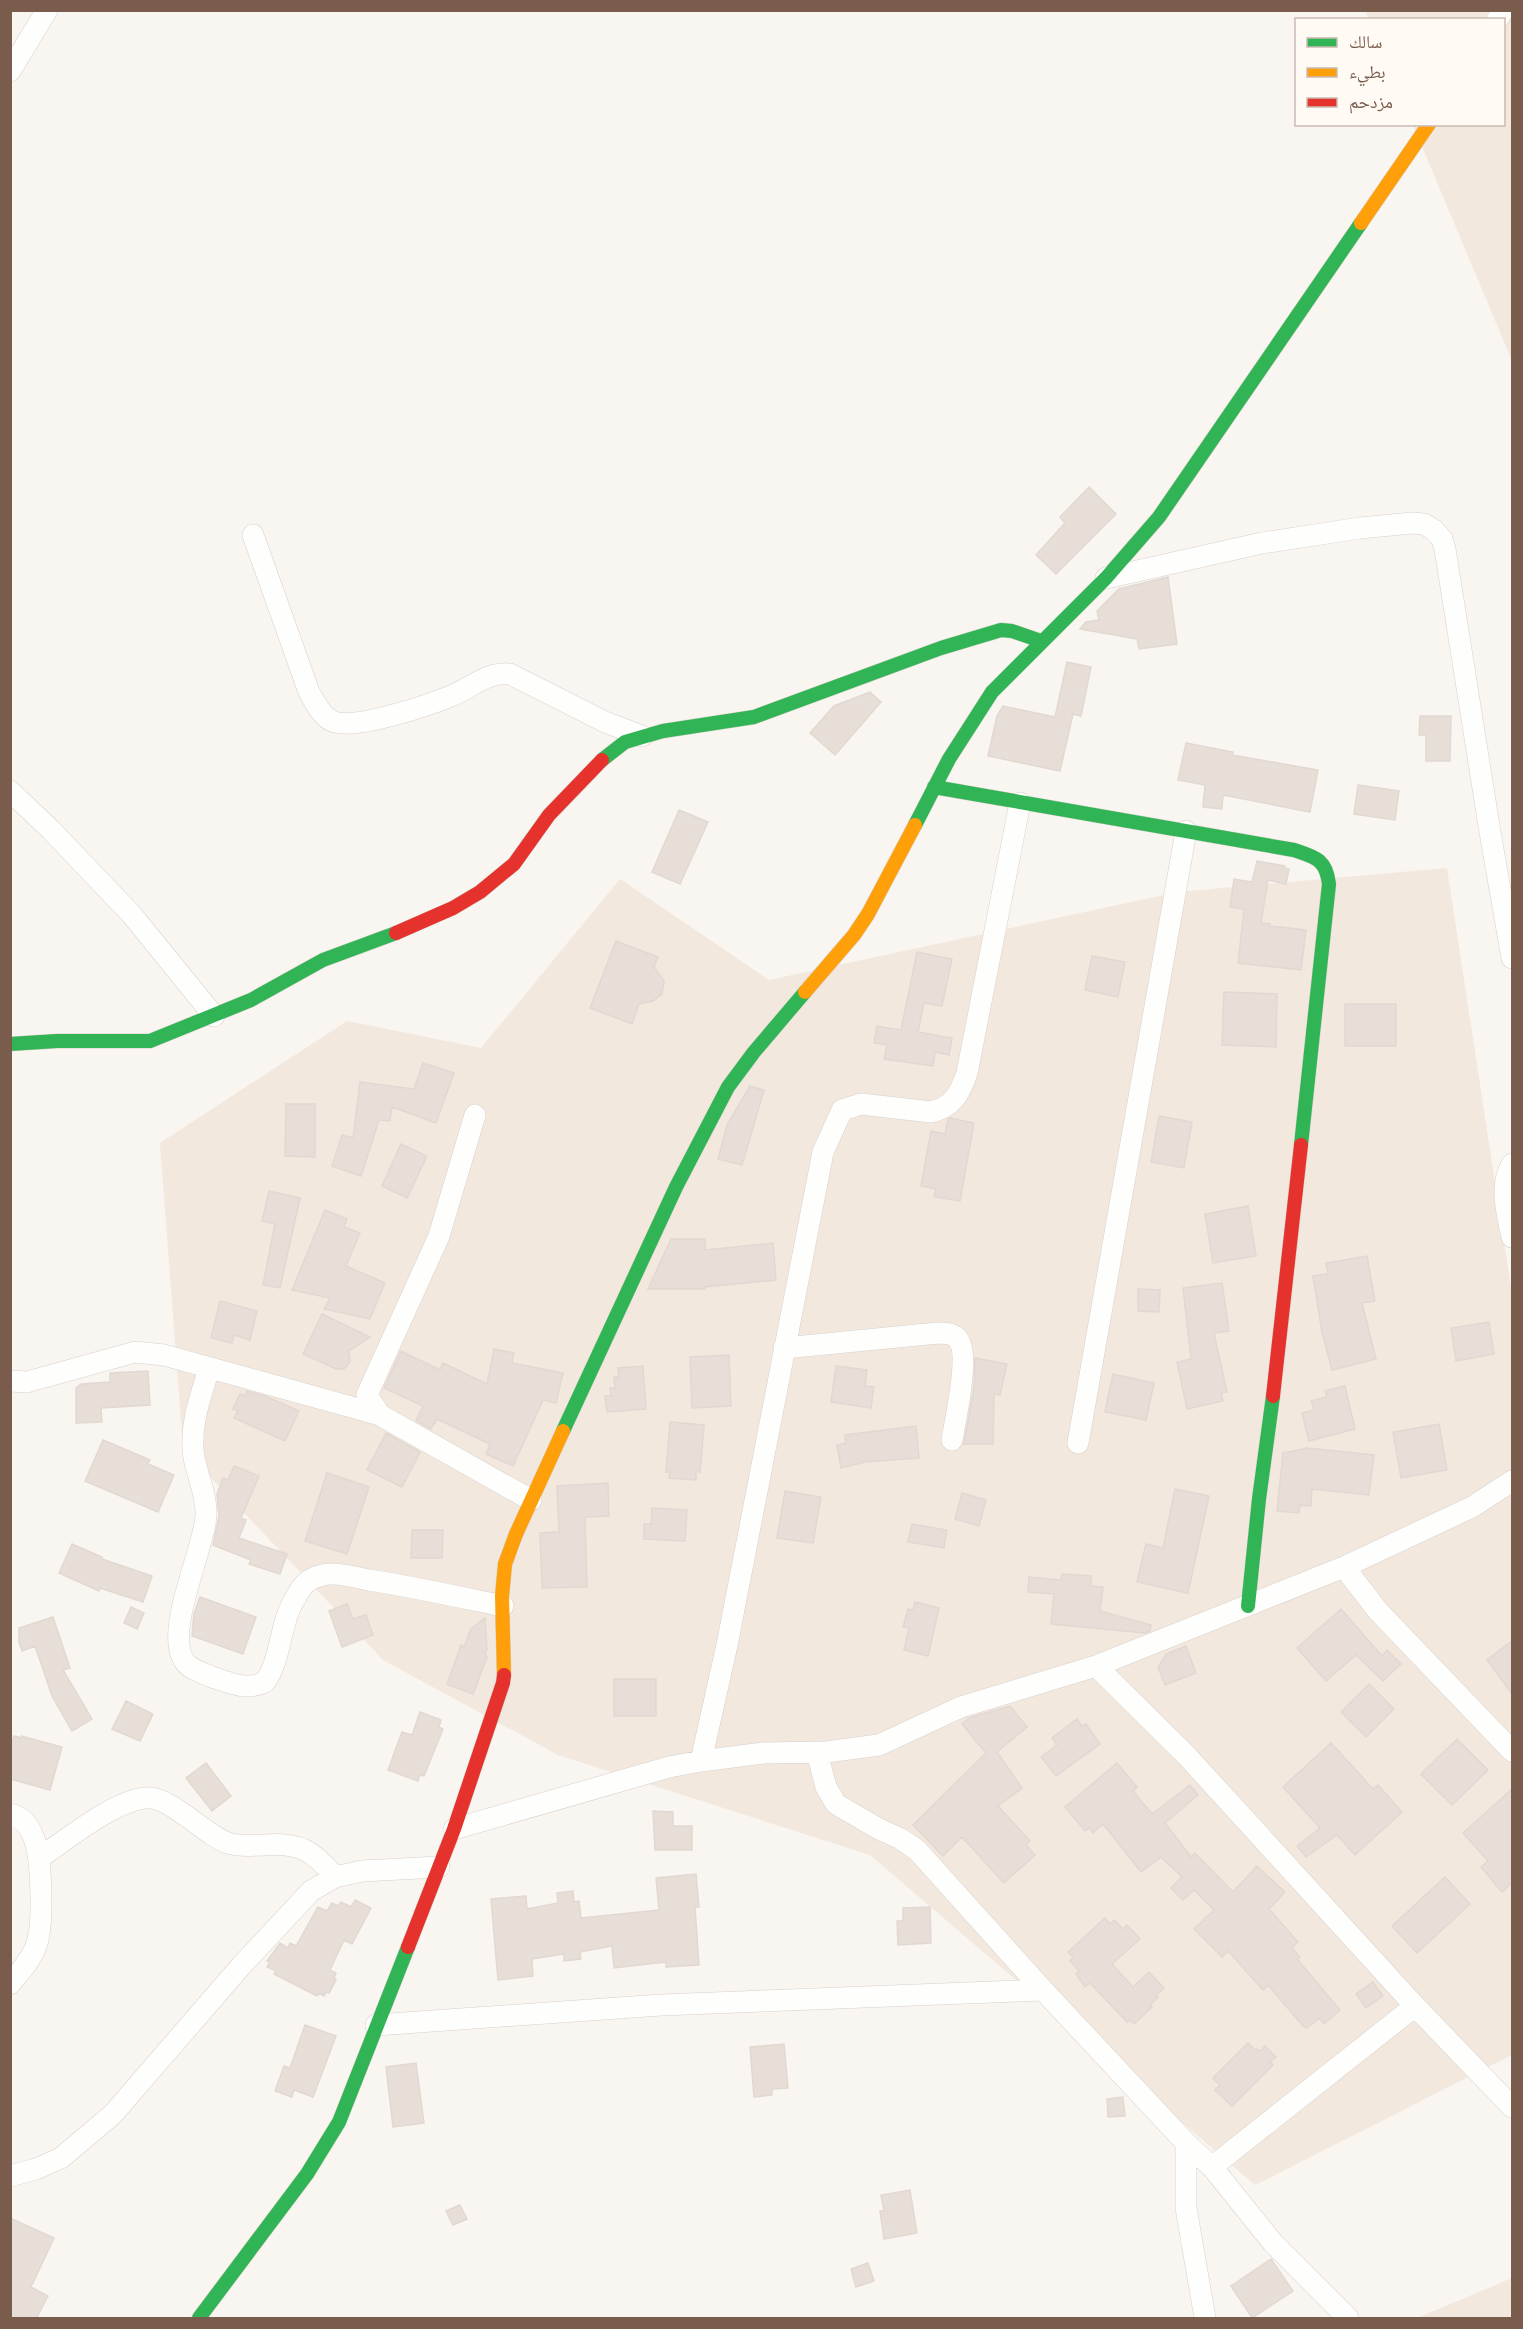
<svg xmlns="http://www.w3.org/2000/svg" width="1523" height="2329" viewBox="0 0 1523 2329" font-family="Inter,'Noto Naskh Arabic',sans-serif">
	<rect width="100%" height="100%" fill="#f9f5f0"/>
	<path fill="#f2e8de" d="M1365 11H1512V361L1413 125 1504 124V20L1369 19Z
		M1447 868 1512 1294V2055L1255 2185 870 1855 558 1755 383 1660 183 1448 160 1143 347 1021 481 1048 620 879 769 980 1178 892Z
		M1512 2278V2318H1417Z"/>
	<path fill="#e6ded7" stroke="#e2d8d2" stroke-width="1.5" d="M1089 487 1116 514 1056 574 1036 555 1065 523 1060 517Z
		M1168 577 1177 644 1139 649 1137 639 1080 629 1086 622 1099 620 1097 611 1119 589Z
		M1067 662 1091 667 1081 716 1073 714 1060 771 988 756 997 716 1003 706 1055 717Z
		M870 692 881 702 835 755 810 733 834 706Z
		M1420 716H1451L1450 761H1426V735H1419Z
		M1186 743 1233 752 1232 755 1318 770 1310 812 1223 795 1222 809 1203 807 1205 785 1178 780Z
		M1358 785 1399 791 1395 820 1354 814Z
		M679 810 708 822 680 884 652 872Z
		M1257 861 1285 866 1284 868 1289 869 1286 884 1268 880 1261 923 1270 924 1269 926 1306 930 1301 970 1238 963 1244 909 1230 907 1234 879 1252 882Z
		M616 941 658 957 654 967 664 981 662 994 653 1001 639 1004 632 1024 590 1008Z
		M917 952 952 959 942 1006 924 1003 918 1032 952 1038 949 1055 935 1052 933 1066 884 1059 887 1045 874 1043 877 1026 901 1030Z
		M1092 956 1125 962 1118 997 1085 990Z
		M1224 992 1277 994 1276 1047 1222 1045Z
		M1345 1004H1396V1046H1345Z
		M423 1063 454 1073 436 1123 392 1107 390 1121 379 1120 361 1176 332 1166 342 1135 353 1138 360 1082 414 1089Z
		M750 1086 764 1090 742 1165 718 1159 727 1125Z
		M286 1104H315V1157L285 1156Z
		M1159 1116 1192 1122 1184 1168 1151 1162Z
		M950 1118 974 1123 960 1201 934 1197 936 1189 921 1186 931 1131 945 1134 948 1119Z
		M401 1144 427 1156 407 1198 382 1186Z
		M269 1191 300 1198 280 1288 263 1285 275 1224 262 1221Z
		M1248 1206 1256 1256 1213 1263 1205 1214Z
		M325 1210 347 1219 344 1227 360 1233 346 1266 385 1283 370 1319 324 1309 330 1298 292 1290Z
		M671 1239H705V1250L773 1243 776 1280 705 1287V1289H648Z
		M1367 1256 1375 1301 1362 1303 1376 1359 1332 1370 1322 1332 1313 1276 1328 1274 1326 1263Z
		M1222 1283 1229 1331 1214 1333 1227 1392 1221 1393 1223 1401 1187 1409 1177 1362 1191 1359 1183 1288Z
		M1138 1289 1160 1290 1159 1312 1138 1311Z
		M220 1301 257 1311 250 1340 234 1335 232 1343 211 1338Z
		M322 1314 370 1337 349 1351 350 1362 344 1369H336L303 1354Z
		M1489 1322 1494 1354 1456 1361 1451 1328Z
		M494 1349 514 1353 512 1363 563 1373 556 1403 543 1400 513 1466 486 1454 490 1444 437 1419 431 1429 416 1421 423 1406 384 1388 401 1351 440 1370 443 1363 487 1384Z
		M729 1355 731 1406 692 1408 690 1357Z
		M975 1358 1007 1364 1000 1395 994 1394 993 1444H964L974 1388Z
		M643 1366 646 1409 607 1412 605 1396H611L610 1388H615L614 1377H619L618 1368Z
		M836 1366 867 1370 865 1386 874 1387 871 1408 831 1402Z
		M148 1371 150 1405 101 1408 102 1422 76 1423V1388L81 1384 110 1382V1373Z
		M1113 1374 1154 1383 1146 1420 1105 1412Z
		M1345 1386 1355 1429 1309 1441 1302 1413 1314 1410 1311 1401 1327 1397 1325 1391Z
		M247 1391 267 1397 299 1411 285 1441 234 1418 238 1411 233 1409 240 1394 245 1396Z
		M670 1422 704 1425 700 1472 696 1471V1480L669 1478 670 1472H666Z
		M1439 1424 1447 1470 1401 1478 1393 1432Z
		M916 1426 919 1458 865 1462 841 1468 837 1445 846 1443 845 1435Z
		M386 1433 420 1452 402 1487 367 1470Z
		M103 1440 150 1460 148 1464 174 1475 158 1512 85 1481Z
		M1307 1448 1374 1455 1369 1495 1312 1489 1311 1506 1300 1505 1299 1513 1277 1511 1283 1453Z
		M234 1466 259 1476 241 1518 246 1520 239 1538 287 1554 280 1574 249 1564 251 1560 213 1545 219 1516 217 1494 223 1478 228 1480Z
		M327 1473 369 1487 347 1554 305 1541Z
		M608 1483 609 1516 585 1517 587 1587 542 1588 540 1533 559 1532 557 1486Z
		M1175 1489 1209 1496 1188 1593 1137 1582 1146 1544 1163 1548Z
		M785 1491 821 1497 813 1543 777 1538Z
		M962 1493 986 1500 979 1526 955 1519Z
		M652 1508 687 1510 685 1541 644 1539V1524H651Z
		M912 1524 947 1530 944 1548 908 1542Z
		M412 1530H443L442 1558H411Z
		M72 1544 102 1557V1559L152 1576 143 1602 100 1588 99 1591 59 1573Z
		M1062 1574 1091 1576V1586L1103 1587 1100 1611 1151 1625 1150 1631 1145 1633 1051 1624 1054 1594 1028 1592 1029 1577 1061 1580Z
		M200 1597 256 1617 243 1654 192 1636 194 1614Z
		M915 1602 939 1608 928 1656 904 1650 909 1628 903 1627 908 1609 913 1610Z
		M347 1604 353 1619 366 1615 373 1635 342 1647 329 1611Z
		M131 1607 144 1613 137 1629 124 1623Z
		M1341 1609 1382 1656 1387 1650 1401 1664 1383 1681 1356 1655 1326 1681 1297 1648Z
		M53 1617 70 1668 63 1670 92 1719 72 1731 52 1696 35 1646 22 1651 19 1642V1628Z
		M485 1618 487 1649 485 1654 487 1657 473 1694 447 1684 461 1645 464 1647 471 1629Z
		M1512 1641V1694L1487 1660Z
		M1186 1646 1196 1673 1165 1685 1158 1667 1166 1654Z
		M614 1679H656V1716H614Z
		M1369 1684 1394 1709 1366 1737 1341 1712Z
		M126 1701 153 1714 140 1741 112 1729Z
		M1010 1706 1027 1727 997 1752 1022 1788 998 1806 1030 1841 1026 1845 1035 1855 1004 1883 962 1837 943 1856 913 1825 986 1753 962 1724 969 1718Z
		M420 1712 441 1720 439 1727 443 1729 424 1776 420 1775 418 1781 388 1770 402 1732 412 1735Z
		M1077 1719 1082 1726 1086 1724 1100 1744 1056 1776 1041 1757 1057 1745 1052 1738Z
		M14 1736 21 1738V1736L62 1747 50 1790 10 1779V1748Z
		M1457 1739 1488 1770 1452 1805 1421 1774Z
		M1331 1743 1373 1789 1378 1785 1402 1812 1355 1855 1337 1835 1306 1857 1297 1846 1320 1828 1283 1787Z
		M206 1763 231 1796 212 1811 186 1778Z
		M1117 1763 1137 1787 1133 1791 1152 1814 1190 1785 1198 1795 1165 1823 1191 1857 1195 1853 1233 1892 1257 1866 1285 1892 1269 1909 1298 1942 1292 1948 1300 1957 1297 1959 1340 2010 1324 2024 1319 2018 1307 2028 1304 2027 1268 1985 1263 1990 1228 1951 1222 1957 1194 1929 1214 1910 1194 1890 1183 1900 1171 1888 1182 1877 1161 1857 1141 1872 1103 1824 1093 1833 1089 1828 1085 1831 1065 1807Z
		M1512 1789V1883L1502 1892 1481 1867 1488 1861 1463 1833Z
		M653 1811 673 1812V1826H692V1850H655Z
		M696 1874 699 1907H695L699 1965 666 1967V1962L614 1968 612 1946 580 1952 581 1959 564 1961V1954L532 1959 533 1976 498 1980 491 1899 526 1896 527 1909 558 1903 557 1893 573 1891 574 1902 579 1901 581 1918 659 1910 656 1878Z
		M1445 1877 1470 1904 1417 1953 1392 1926Z
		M355 1900 371 1908 352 1944 344 1940 330 1970 336 1973 334 1978 336 1980 329 1993 326 1992 324 1996 319 1993 317 1996 274 1974 276 1971 267 1967 270 1962 267 1961 280 1943 288 1948 290 1943 296 1946 318 1907 327 1911 332 1903 338 1906 341 1902 351 1907Z
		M930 1907 931 1943 898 1945 897 1921H903V1908Z
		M1105 1918 1110 1924 1114 1920 1123 1929 1127 1925 1140 1939 1112 1964 1133 1987 1149 1972 1164 1988 1156 1995 1158 1997 1150 2005 1152 2007 1134 2024 1130 2020 1127 2022 1090 1983 1085 1987 1076 1974 1079 1971 1070 1961 1073 1957 1068 1952Z
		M1373 1982 1383 1996 1366 2008 1356 1994Z
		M305 2025 336 2036 313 2097 294 2090 292 2097 275 2091 284 2066 290 2068Z
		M1248 2043 1255 2050 1257 2049 1260 2051 1265 2046 1276 2057 1270 2062 1273 2065 1232 2106 1215 2090 1220 2085 1213 2078Z
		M784 2044 788 2088 772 2089V2095L754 2097 750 2047Z
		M416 2063 424 2123 393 2127 386 2067Z
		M1123 2097 1125 2116 1108 2117 1107 2099Z
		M910 2190 917 2233 884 2239 880 2211H884L881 2195Z
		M460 2205 467 2219 453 2225 446 2211Z
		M10 2218 54 2238 31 2287 48 2296 36 2319H10Z
		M1271 2259 1293 2291 1252 2318 1231 2286Z
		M868 2263 874 2281 856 2287 851 2269Z"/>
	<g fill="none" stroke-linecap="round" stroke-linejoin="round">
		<g stroke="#d7d1cb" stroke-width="22">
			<path id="street" d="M1497 20 1503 10
				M10 71 47 10
				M253 535 309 692C315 702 321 716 332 721 353 731 429 705 451 696 471 688 488 671 510 674L605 722 642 736
				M1106 578 1262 543 1360 528 1412 523 1424 524 1434 530 1442 539 1445 549 1490 832 1512 958
				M10 791 51 830 132 915 214 1016
				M1512 1164C1499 1187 1507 1212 1512 1237
				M784 1348 938 1333C944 1333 951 1333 956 1337 972 1350 955 1420 952 1440
				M209 1369C200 1398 189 1427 194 1458 198 1477 207 1496 206 1516 204 1550 163 1633 185 1662 191 1670 203 1673 212 1677 231 1683 246 1691 265 1682 282 1658 279 1623 296 1597 301 1587 307 1579 319 1576 334 1571 353 1577 369 1580 414 1587 459 1597 503 1606
				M10 1381 27 1382 135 1352 164 1355 380 1415 531 1500
				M380 1415 367 1395 439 1236 475 1115
				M1078 1443 1186 831
				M1344 1567 1378 1611 1512 1751
				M1096 1666 1187 1756 1415 2006 1512 2107
				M817 1752 826 1787 836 1804 879 1829 901 1839 917 1850 1043 1990 1186 2143 1212 2167 1273 2243 1348 2318
				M701 1761 727 1645 823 1152 842 1110 861 1104 931 1112C953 1107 960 1093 967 1073L1020 803
				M10 1814C21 1817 29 1825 33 1836 42 1856 44 1925 36 1946 31 1960 20 1972 10 1984
				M454 1829 669 1767 701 1761 764 1753 826 1752 879 1745 961 1707 1096 1666 1344 1567 1472 1507 1512 1481
				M39 1858C68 1839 112 1802 145 1798 170 1795 204 1835 228 1843 240 1847 253 1845 265 1845 299 1842 314 1851 335 1877
				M376 2025 661 2005 1043 1990
				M1186 2143V2208L1205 2318
				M1212 2167 1415 2006
				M10 2176 36 2169 61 2158 113 2114 241 1966 311 1891 335 1877 362 1871 439 1867"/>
		</g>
		<g stroke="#d9d2cb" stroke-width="15">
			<path id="fast" d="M602 760 625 742 663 731 754 717 941 648 1001 630 1012 631 1041 641
				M934 787 1294 850C1315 857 1326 859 1329 884L1301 1145
				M915 825 949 759 992 692 1106 578 1159 517 1361 223
				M10 1044 57 1041H150L251 1000 323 960 396 933
				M563 1431 676 1187 728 1087 754 1052 805 992
				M1248 1606 1259 1499 1273 1396
				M199 2318 307 2174 339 2122 408 1947"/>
		</g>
		<g stroke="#d9d2cb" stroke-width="15">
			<path id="slow" d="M1361 223 1429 124
				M805 992 854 935 868 914 915 825
				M504 1675 502 1596 505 1564 516 1534 563 1431"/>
		</g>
		<g stroke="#d9d2cb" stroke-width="15">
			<path id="jam" d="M396 933 453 908 480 892 514 864 549 815 602 760
				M1273 1396 1301 1145
				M408 1947 454 1829 503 1683 504 1675"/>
		</g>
		<use href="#street" stroke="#fefefd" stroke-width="21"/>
		<use href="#fast" stroke="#30b455" stroke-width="14"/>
		<use href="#slow" stroke="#ff9f0a" stroke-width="14"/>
		<use href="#jam" stroke="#e5322d" stroke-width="14"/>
	</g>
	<rect width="1523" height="2329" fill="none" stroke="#7a5c4d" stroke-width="24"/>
	<rect x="1295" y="18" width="210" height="108" fill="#fffaf3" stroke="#cabbb1" stroke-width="1.5"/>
	<rect x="1307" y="38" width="30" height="9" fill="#30b455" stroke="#cabbb1" stroke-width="1.5"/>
	<text x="1349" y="48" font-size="18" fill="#7a5c4d">سالك</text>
	<rect x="1307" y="68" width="30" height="9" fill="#ff9f0a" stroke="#cabbb1" stroke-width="1.5"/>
	<text x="1349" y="78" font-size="18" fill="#7a5c4d">بطيء</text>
	<rect x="1307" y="98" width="30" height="9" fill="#e5322d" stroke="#cabbb1" stroke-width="1.5"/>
	<text x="1349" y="108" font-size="18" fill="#7a5c4d">مزدحم</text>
</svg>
